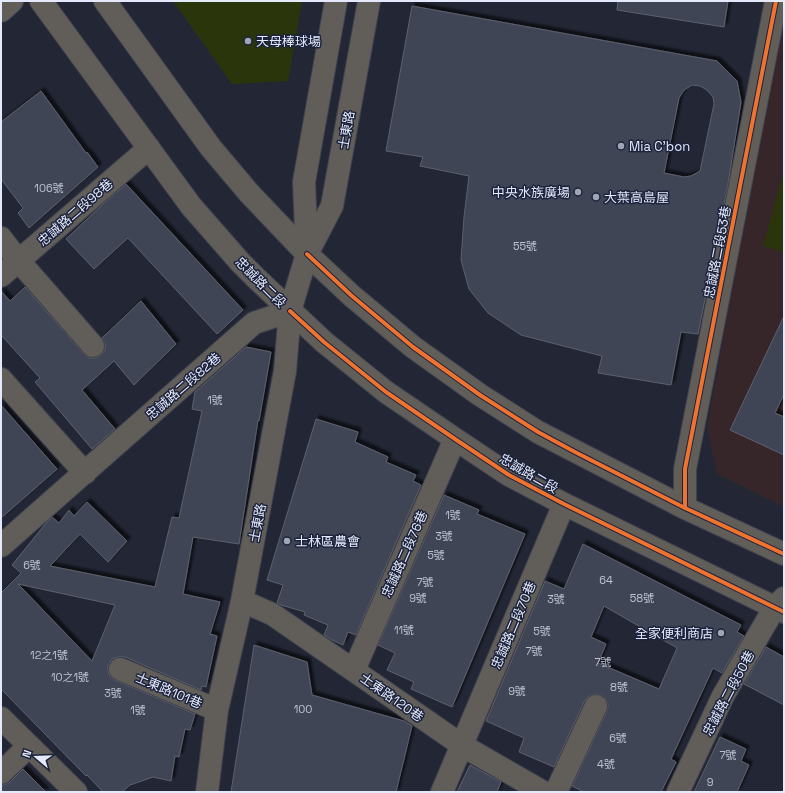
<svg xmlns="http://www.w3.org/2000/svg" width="785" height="793" viewBox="0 0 785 793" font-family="'Space Grotesk','Noto Sans TC',sans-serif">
	<defs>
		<filter id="shadow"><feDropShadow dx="3.5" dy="-3.5" stdDeviation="1" flood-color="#0009"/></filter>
	</defs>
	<rect width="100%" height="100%" fill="#232735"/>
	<path fill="#36262a" d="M784 3V507L717 474 707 428Z"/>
	<path fill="#2a350b" d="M173 1H302L288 81 232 84Z
		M784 170V252L763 246Z"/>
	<path fill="#414555" stroke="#5d606d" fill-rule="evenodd" filter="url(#shadow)" d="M618 1H728L724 27 617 10Z
		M412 6 717 61 737 81 741 102 727 190 698 334 681 332 671 385 598 373 602 356 521 335 488 313 469 289 461 260 464 217 469 176 420 166 423 157 386 151ZM692 85 700 86 707 90 713 97 714 104 700 171 691 176 684 177 664 173 679 98 684 90Z
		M41 91 86 153 87 152 98 167 29 228 18 213 23 208 1 179V122Z
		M126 184 243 310 217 334 128 238 94 269 66 239 104 203Z
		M25 287 84 354 89 358H96L101 355 105 350V344L102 338 141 301 176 344 134 385 114 361 82 390 115 429 92 449 35 382 40 378 1 335V291L10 301Z
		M784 316V394L775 413 784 417V455L730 430Z
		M246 347 271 352 259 421 258 420 239 544 193 537 183 594 220 602 210 634 217 636 206 687 202 686 201 690 125 657H118L112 659 108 665V671L110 677 115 680 195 714 190 730 185 729 179 757 175 756 171 781 153 777 130 785 122 792H103L87 775 86 776 1 689V593L21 573 12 565 46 523 52 517 59 523 69 510 74 516 87 502 127 541 108 562 80 534 50 566 155 587 172 517 179 518 202 411 192 409 195 392ZM18 584 115 605 92 661Z
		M1 405 57 469 1 518Z
		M316 419 358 432 355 442 388 457 386 462 416 475 413 481 421 485 356 635 348 632 343 645 332 640 324 635 328 625 304 615 305 612 281 605 277 603 283 585 267 580Z
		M444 495 479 510 477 514 525 534 452 707 411 689 414 682 387 670 395 653 378 645Z
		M583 544 741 625 737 632 744 636 722 673 713 668 671 759 676 762 661 792H584L572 786 607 711 608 705 606 699 601 695 595 694 589 696 585 700 554 767 519 752 524 738 486 721 545 581 564 589ZM604 606 677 648 659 689 598 663 606 644 591 637Z
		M254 645 307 662 312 695 404 721 412 726 396 792H231Z
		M766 647 784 657V705L744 684Z
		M720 737 746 749 741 761 749 765 737 792H694Z
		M470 765 501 782 497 792H457Z
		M23 769 46 792H1L2 785H4L10 782Z"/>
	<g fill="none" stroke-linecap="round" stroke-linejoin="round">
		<g stroke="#40434f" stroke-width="24">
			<path id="minor" d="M41 1 191 206 240 262 257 279 324 342 386 392 455 439 509 475 564 504 784 612
				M105 1 211 148 249 193 307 254 352 296 413 347 480 395 538 432 685 508 784 554
				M1 11 12 1
				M1 238 18 260 93 346
				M307 253 304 182 336 1
				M1 276 149 148
				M1 379 85 473
				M685 508V469L776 1
				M1 546 254 323 290 311
				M242 601 272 614 463 746 543 792
				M120 669 217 710
				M354 670 455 439
				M1 718 76 792
				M1 773 29 746
				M207 792 217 710 242 601 285 371 290 311 307 254 332 206 369 1
				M442 792 564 504
				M556 792 596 706
				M678 792 723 696 775 607 784 598"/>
		</g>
		<use href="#minor" stroke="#615d59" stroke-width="22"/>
		<g stroke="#1c233c" stroke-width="6">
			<path id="cycleway" d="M307 254 352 296 413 347 480 395 538 432 575 452 685 508 784 554
				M290 311 324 342 386 392 455 439 509 475 564 504 784 612
				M685 508V469L776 1"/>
		</g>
		<use href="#cycleway" stroke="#ef722f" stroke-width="4"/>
	</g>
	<g fill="#a0a6b6" stroke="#1c233c" stroke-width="1.5">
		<circle cx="248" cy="41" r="4"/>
		<circle cx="621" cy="146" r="4"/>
		<circle cx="578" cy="192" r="4"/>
		<circle cx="596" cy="197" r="4"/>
		<circle cx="287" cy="541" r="4"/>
		<circle cx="721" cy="633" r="4"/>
	</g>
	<g text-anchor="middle" stroke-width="3" stroke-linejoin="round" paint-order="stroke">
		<g font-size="11" fill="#bbc1d2">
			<text x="49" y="192">106號</text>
			<text x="525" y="250">55號</text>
			<text x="215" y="404">1號</text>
			<text x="453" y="519">1號</text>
			<text x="444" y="540">3號</text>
			<text x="436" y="559">5號</text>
			<text x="32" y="569">6號</text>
			<text x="606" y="584">64</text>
			<text x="425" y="586">7號</text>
			<text x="418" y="602">9號</text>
			<text x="642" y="602">58號</text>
			<text x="556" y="603">3號</text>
			<text x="404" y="634">11號</text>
			<text x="542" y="635">5號</text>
			<text x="534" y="655">7號</text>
			<text x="49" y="659">12之1號</text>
			<text x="603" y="666">7號</text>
			<text x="70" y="681">10之1號</text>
			<text x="619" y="691">8號</text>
			<text x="517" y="695">9號</text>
			<text x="113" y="697">3號</text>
			<text x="303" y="713">100</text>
			<text x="138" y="714">1號</text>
			<text x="618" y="742">6號</text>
			<text x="728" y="759">7號</text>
			<text x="606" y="768">4號</text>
			<text x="710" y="786">9</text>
		</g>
		<g font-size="13" fill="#e4eafb" stroke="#1c233c" text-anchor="start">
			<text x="256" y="46">天母棒球場</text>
			<text x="629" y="151">Mia C'bon</text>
			<text x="570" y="197" text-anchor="end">中央水族廣場</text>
			<text x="604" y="202">大葉高島屋</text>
			<text x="295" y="546">士林區農會</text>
			<text x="713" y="638" text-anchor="end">全家便利商店</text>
		</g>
		<g font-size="13" fill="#e4eafb" stroke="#1c233c">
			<text transform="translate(346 130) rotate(-80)" y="5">士東路</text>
			<text transform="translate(75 212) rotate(-41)" y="5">忠誠路二段98巷</text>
			<text transform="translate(717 252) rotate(-79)" y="5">忠誠路二段53巷</text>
			<text transform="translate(261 282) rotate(45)" y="5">忠誠路二段</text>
			<text transform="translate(183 386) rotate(-41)" y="5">忠誠路二段82巷</text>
			<text transform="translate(529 473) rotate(30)" y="5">忠誠路二段</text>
			<text transform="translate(257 523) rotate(-79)" y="5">士東路</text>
			<text transform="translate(404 554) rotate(-66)" y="5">忠誠路二段76巷</text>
			<text transform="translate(513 625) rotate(-67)" y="5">忠誠路二段70巷</text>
			<text transform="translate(169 690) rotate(23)" y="5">士東路101巷</text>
			<text transform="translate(728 693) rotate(-62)" y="5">忠誠路二段50巷</text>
			<text transform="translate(392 697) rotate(35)" y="5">士東路120巷</text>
		</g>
	</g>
	<rect width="785" height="793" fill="none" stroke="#e4eafb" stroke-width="4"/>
	<g transform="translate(36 757) rotate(289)" stroke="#1c233c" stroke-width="3" paint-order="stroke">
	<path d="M0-3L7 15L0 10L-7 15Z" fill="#e4eafb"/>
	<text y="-6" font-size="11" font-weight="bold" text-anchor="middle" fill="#e4eafb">N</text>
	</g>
</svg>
